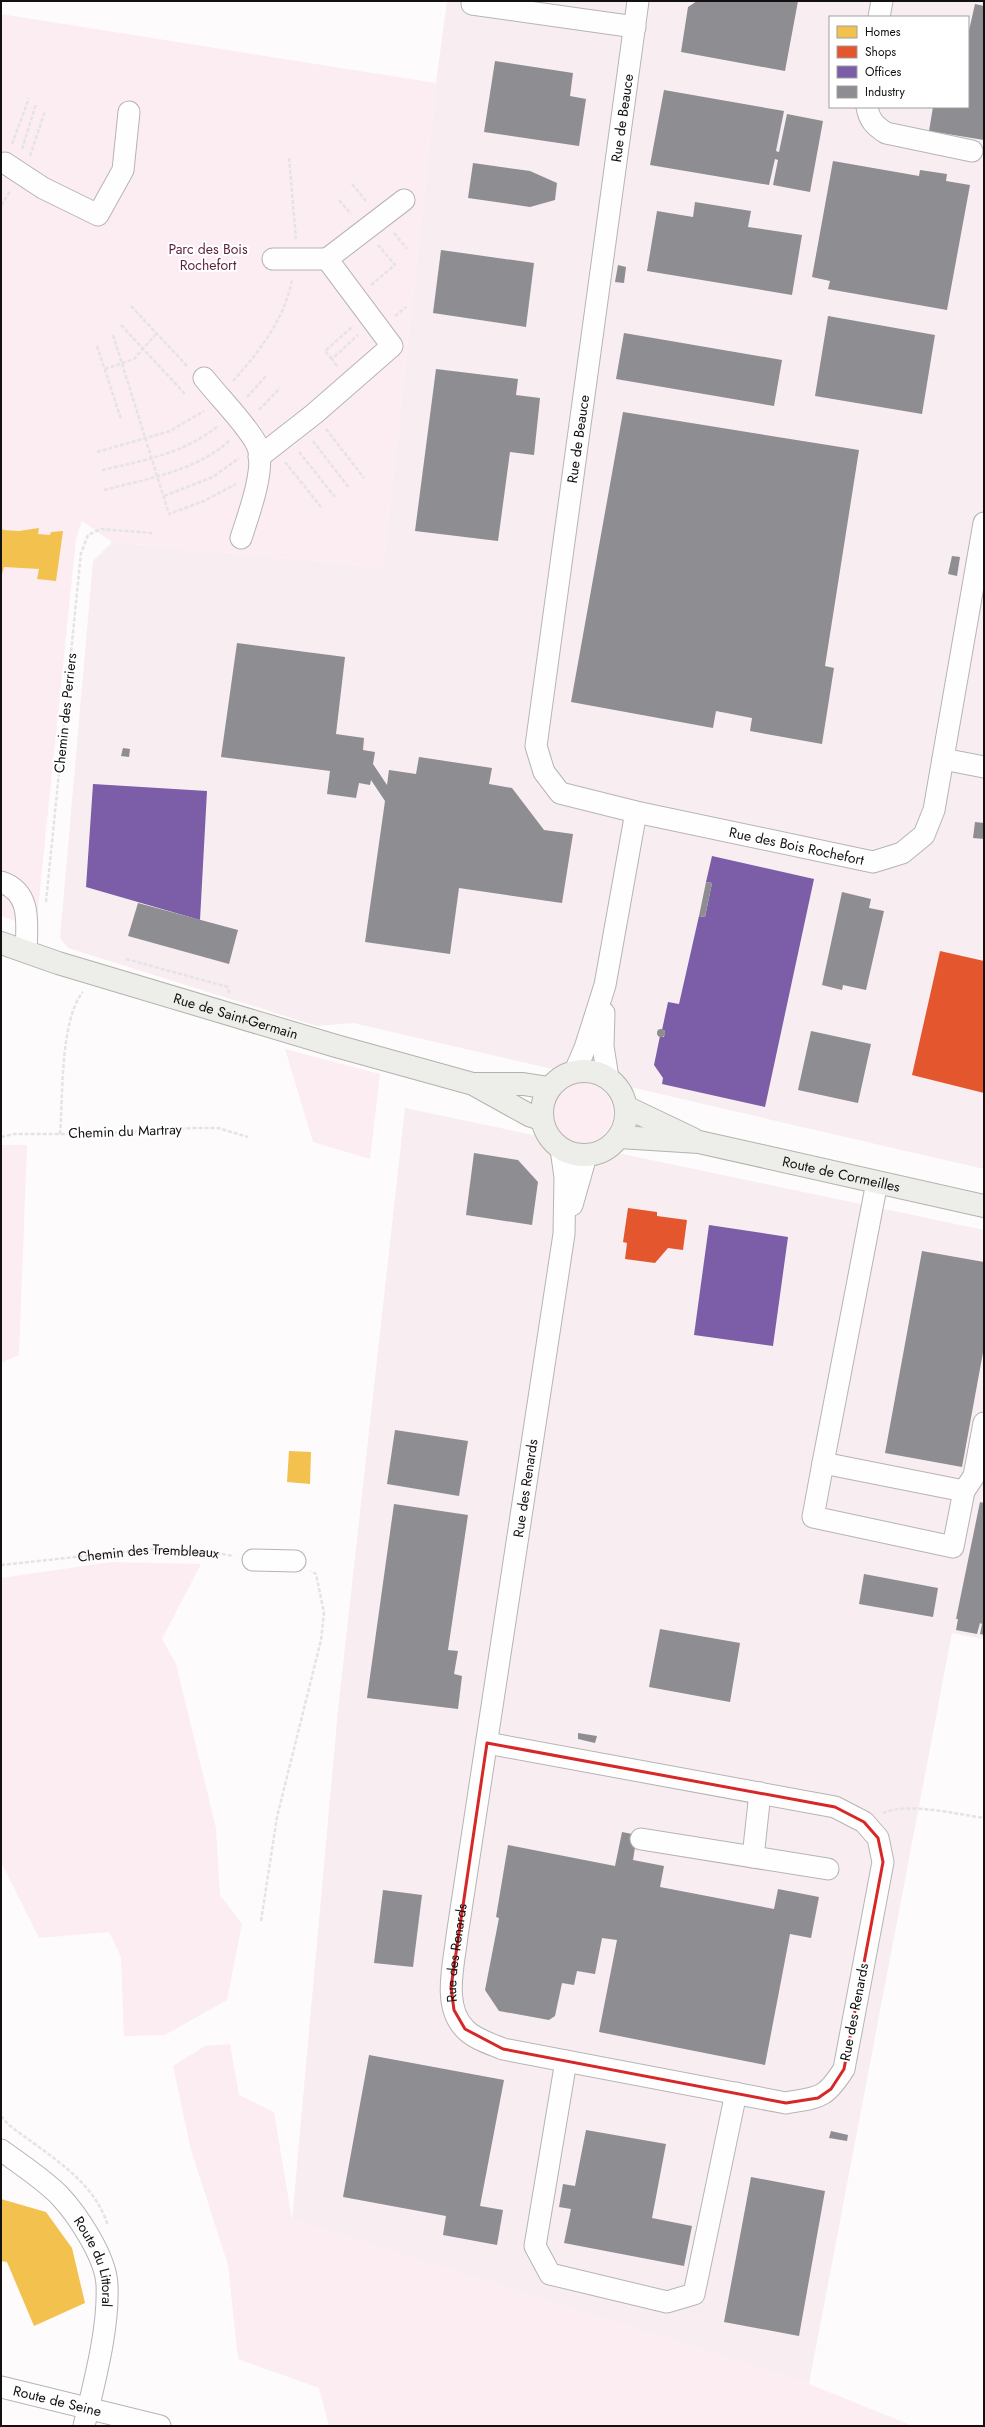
<svg xmlns="http://www.w3.org/2000/svg" width="985" height="2427" viewBox="0 0 985 2427" font-family="Jost,sans-serif">
	<rect width="100%" height="100%" fill="#fefbfc"/>
	<path fill="#f8edf1" fill-rule="evenodd" d="M447 1H984V1169L353 1023 317 1026 68 948 60 938 93 561 112 542 383 567 436 83ZM830 17H968V107H830Z
		M405 1108 984 1230V1639L952 1633 809 2384 292 2220 338 1710Z"/>
	<path fill="#fcedf3" d="M1 14 436 83 383 567 112 542 82 521 76 539 36 928 1 916Z
		M285 1049 380 1074 370 1159 313 1142Z
		M553 1113a30 30 0 1 1 60 0a30 30 0 1 1-60 0Z
		M1 1145H27L19 1355 1 1363Z
		M111 1562 201 1564 162 1639 176 1664 216 1828 220 1895 242 1924 227 2000 165 2035 124 2036 121 1957 109 1932 39 1938 1 1862V1578Z
		M230 2044 239 2095 274 2112 292 2220 809 2384 913 2426H329L319 2388 238 2359 228 2265 191 2150 173 2066 205 2046Z"/>
	<path fill="#f2c14e" d="M1 527 3 530 19 531 39 528 38 534 50 535 51 532 63 531 56 581 37 579 39 569 4 567 1 578Z
		M289 1451 311 1452 310 1484 287 1482Z
		M1 2199 46 2212 72 2248 85 2303 34 2326 7 2262 1 2261Z"/>
	<path fill="#e4572e" d="M940 951 984 961V1093L912 1075Z
		M628 1208 657 1212V1216L687 1220 683 1250 668 1248 655 1263 625 1259 627 1243 623 1242Z"/>
	<path fill="#7b5ea7" d="M93 784 207 791 200 920 86 887Z
		M712 856 814 879 765 1107 662 1084 663 1078 654 1065 660 1036 664 1037 665 1031 662 1030 668 1002 679 1004 699 916 705 917 712 883 706 882Z
		M709 1225 788 1237 773 1346 694 1335Z"/>
	<path fill="#8d8d92" d="M697 1H798L785 71 681 52 688 7Z
		M975 4 984 6V140L929 131 933 107H968V35Z
		M495 61 573 73 570 96 586 99 579 146 484 132Z
		M664 90 784 111 776 151 779 152 787 114 823 121 810 192 773 185 778 160 775 159 769 185 650 165Z
		M833 161 919 176 920 170 947 174 946 181 970 185 947 310 828 289 830 281 812 277Z
		M473 163 530 171 557 183 555 200 530 207 468 198Z
		M695 202 751 211 748 227 802 235 792 295 647 271 657 211 693 217Z
		M441 250 534 263 526 327 433 313Z
		M618 265 626 267 624 283 615 282Z
		M828 316 935 335 922 414 815 396Z
		M624 333 782 360 774 406 616 379Z
		M436 369 518 379 516 395 540 398 534 455 510 452 498 541 415 531Z
		M623 412 859 450 825 666 834 668 822 744 750 731 752 718 716 711 713 728 571 702Z
		M952 556 960 557 957 576 948 574Z
		M237 643 345 657 336 734 364 738 363 750 375 752 373 764 387 785 389 770 416 774 419 757 492 768 489 784 512 788 544 830 573 834 562 903 459 888 450 954 365 942 385 801 371 780 370 785 359 783 356 798 327 794 330 771 221 757Z
		M123 748 130 749 129 757 121 756Z
		M975 822 984 823V839L973 838Z
		M706 882 712 883 705 917 699 916Z
		M842 892 871 899 869 908 884 911 866 990 843 985 842 990 822 985Z
		M138 903 238 930 229 964 128 936Z
		M657 1033a4 4 0 1 1 8 0a4 4 0 1 1-8 0Z
		M811 1031 871 1044 858 1103 798 1090Z
		M474 1153 518 1160 538 1182 532 1225 466 1215Z
		M922 1251 984 1262V1347L962 1467 885 1453Z
		M395 1430 468 1441 459 1496 387 1484Z
		M980 1502 984 1503V1635L980 1634 982 1624 980 1623 977 1634 956 1630 958 1619H956Z
		M394 1504 468 1515 448 1650 458 1651 454 1674 462 1676 458 1709 367 1698Z
		M864 1574 938 1588 933 1617 859 1604Z
		M660 1629 740 1643 730 1702 649 1687Z
		M578 1733 597 1736 595 1743 578 1739Z
		M622 1832 637 1835 633 1860 664 1866 660 1887 774 1909 778 1889 819 1897 811 1938 790 1934 765 2065 599 2032 617 1940 602 1938 595 1974 577 1971 574 1985 562 1983 555 2016 549 2020 499 2011 485 1990 499 1918 496 1917 508 1845 615 1866Z
		M383 1890 422 1895 413 1967 374 1963Z
		M369 2055 504 2080 480 2206 503 2210 497 2245 443 2235 446 2216 343 2197Z
		M586 2130 666 2144 652 2218 692 2226 684 2266 564 2243 571 2209 559 2207 563 2184 575 2186Z
		M831 2131 848 2135 847 2141 829 2138Z
		M751 2177 825 2191 799 2336 724 2322Z"/>
	<g fill="none" stroke-linecap="round" stroke-linejoin="round">
		<g stroke="#b6b4b4" stroke-width="23">
			<g id="minor">
				<path d="M472 1V4L635 27"/>
				<path id="s2" d="M638 1 536 746 544 772 560 793 636 812 873 862 902 853 924 835 934 810 984 523"/>
				<path d="M879 17 882 1"/>
				<path d="M867 107C869 120 875 126 886 133L972 151"/>
				<path d="M5 163 43 188 98 215 123 170 129 112"/>
				<path d="M273 259H327"/>
				<path d="M204 378C218 396 246 424 256 443 268 464 248 516 241 538"/>
				<path d="M259 457 314 414 392 346 327 259 404 200"/>
				<path d="M943 759 984 767"/>
				<path d="M1 882C32 892 27 924 26 951"/>
				<path d="M604 1013 603 1046 608 1078"/>
				<path d="M575 1071 585 1048 605 985 636 812"/>
				<path d="M572 1205 586 1156"/>
				<path d="M823 1463 964 1491 953 1547 813 1517Z"/>
				<path d="M823 1463 877 1182"/>
				<path d="M964 1491 974 1476 984 1423"/>
				<path d="M253 1560 295 1561"/>
				<path id="s3" d="M487 1743 835 1807 864 1822 878 1838 883 1862 844 2069C825 2099 820 2097 786 2103L503 2049C491 2044 474 2039 465 2029 442 2006 454 1964 457 1936L564 1234 565 1177 561 1149"/>
				<path d="M641 1839 828 1869"/>
				<path d="M753 1857 760 1793"/>
				<path d="M566 2061 535 2246 550 2274 667 2302 694 2294 736 2093"/>
				<path id="s4" d="M1 2150C20 2164 42 2178 59 2195 77 2214 106 2257 107 2285 109 2329 94 2383 84 2426"/>
				<path id="s5" d="M1 2387 160 2426"/>
			</g>
		</g>
		<g stroke="#b2b3aa" stroke-width="24">
			<g id="major">
				<path id="s6" d="M1 943 58 963 336 1046 473 1084 529 1115 541 1119"/>
				<circle cx="584" cy="1113" r="42"/>
				<path d="M475 1084H523L549 1088"/>
				<path d="M626 1107 693 1139"/>
				<path id="s7" d="M619 1137 699 1142 984 1206"/>
			</g>
		</g>
		<g stroke="#e4e4e4" stroke-width="2.5" stroke-dasharray="4 2" stroke-linecap="butt">
			<path d="M12 144 29 98"/>
			<path d="M22 149 36 104"/>
			<path d="M30 156 45 111"/>
			<path d="M289 158 296 239"/>
			<path d="M352 184 367 202"/>
			<path d="M339 200 351 214"/>
			<path d="M1 205 11 190"/>
			<path d="M394 233 407 249"/>
			<path d="M371 285 395 265 378 245"/>
			<path d="M131 306 188 367"/>
			<path d="M395 316 406 307"/>
			<path d="M121 325 185 394"/>
			<path d="M113 335 169 514 204 501 236 484"/>
			<path d="M97 346 121 419"/>
			<path d="M332 359 325 351 353 326"/>
			<path d="M337 366 332 359 358 335"/>
			<path d="M105 369 134 359 157 333"/>
			<path d="M233 381C259 352 284 320 292 280"/>
			<path d="M247 397 267 375"/>
			<path d="M259 410 280 388"/>
			<path d="M326 429 364 478"/>
			<path d="M313 441 349 488"/>
			<path d="M97 452 170 431 204 411"/>
			<path d="M299 452 335 497"/>
			<path d="M285 462 321 507"/>
			<path d="M102 470C143 461 185 453 218 426"/>
			<path d="M104 490C146 479 197 471 230 440"/>
			<path d="M164 496 213 477 239 458"/>
			<path d="M46 902 81 553 88 535 101 529 152 533"/>
			<path d="M126 959 228 987 229 993"/>
			<path d="M60 1134C63 1098 60 1019 83 992"/>
			<path d="M1 1137 14 1134H92L194 1128H218L248 1137"/>
			<path id="s1" d="M1 1565 150 1549 210 1552 234 1556"/>
			<path d="M883 1813C907 1802 957 1814 984 1818"/>
			<path d="M261 1921 277 1817 321 1640 324 1613 316 1574 311 1571"/>
			<path d="M1 2116 9 2125C46 2154 94 2179 108 2226"/>
		</g>
		<use href="#minor" stroke="#fffeff" stroke-width="21"/>
		<use href="#major" stroke="#edeee9" stroke-width="22"/>
	</g>
	<path fill="none" stroke="#d62828" stroke-width="3" stroke-linejoin="round" d="M487 1743 835 1807 864 1822 878 1838 883 1862 844 2069 831 2089 818 2098 786 2103 503 2049 465 2029 454 2010 451 1987Z"/>
	<g text-anchor="middle" stroke-width="4" stroke-linejoin="round" paint-order="stroke">
		<g font-size="14" fill="#121011" stroke="#fff">
			<text transform="translate(622 118) rotate(-82)" y="5">Rue de Beauce</text>
			<text transform="translate(578 439) rotate(-82)" y="5">Rue de Beauce</text>
			<text transform="translate(65 713) rotate(-84)" y="5">Chemin des Perriers</text>
			<text dy="5" stroke="none"><textPath href="#s2" startOffset="1048">Rue des Bois Rochefort</textPath></text>
			<text dy="5" stroke="none"><textPath href="#s6" startOffset="246">Rue de Saint-Germain</textPath></text>
			<text transform="translate(125 1131) rotate(-2)" y="5">Chemin du Martray</text>
			<text dy="5" stroke="none"><textPath href="#s7" startOffset="226">Route de Cormeilles</textPath></text>
			<text dy="5" stroke="none"><textPath href="#s3" startOffset="1595">Rue des Renards</textPath></text>
			<text dy="5" stroke="none"><textPath href="#s1" startOffset="148">Chemin des Trembleaux</textPath></text>
			<text dy="5" stroke="none"><textPath href="#s3" startOffset="1125">Rue des Renards</textPath></text>
			<text transform="translate(854 2012) rotate(-79)" y="5">Rue des Renards</text>
			<text dy="5" stroke="none"><textPath href="#s4" startOffset="151">Route du Littoral</textPath></text>
			<text dy="5" stroke="none"><textPath href="#s5" startOffset="58">Route de Seine</textPath></text>
		</g>
		<g font-size="14" fill="#5a1f3f" stroke="#fff">
			<text x="208" y="254">Parc des Bois<tspan x="208" dy="16">Rochefort</tspan></text>
		</g>
	</g>
	<rect width="985" height="2427" fill="none" stroke="#121011" stroke-width="4"/>
	<rect x="829" y="16" width="140" height="92" fill="#ffffff" stroke="#a09fa0"/>
	<rect x="837" y="26" width="20" height="12" fill="#f2c14e" stroke="#a09fa0"/>
	<text x="865" y="36" font-size="12" fill="#121011">Homes</text>
	<rect x="837" y="46" width="20" height="12" fill="#e4572e" stroke="#a09fa0"/>
	<text x="865" y="56" font-size="12" fill="#121011">Shops</text>
	<rect x="837" y="66" width="20" height="12" fill="#7b5ea7" stroke="#a09fa0"/>
	<text x="865" y="76" font-size="12" fill="#121011">Offices</text>
	<rect x="837" y="86" width="20" height="12" fill="#8d8d92" stroke="#a09fa0"/>
	<text x="865" y="96" font-size="12" fill="#121011">Industry</text>
</svg>
